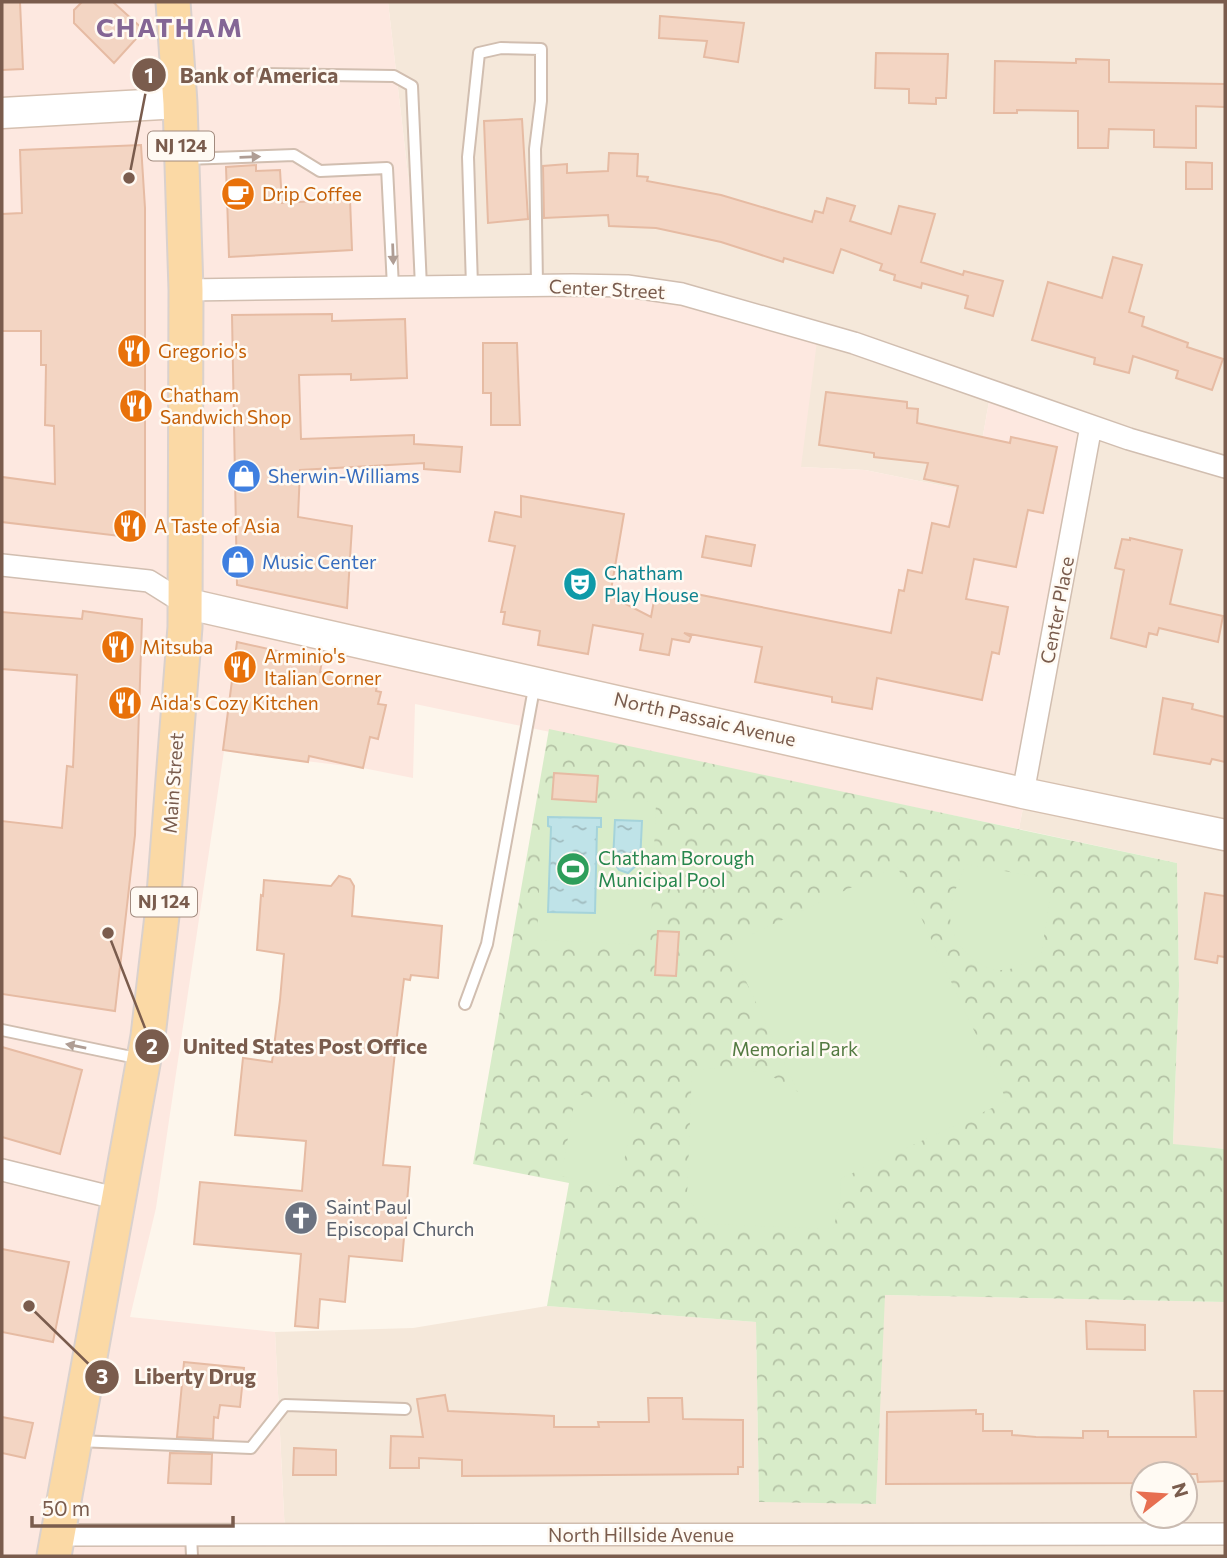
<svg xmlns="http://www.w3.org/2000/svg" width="1227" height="1558" viewBox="0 0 1227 1558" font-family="Commissioner,sans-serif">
	<defs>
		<pattern id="park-crowns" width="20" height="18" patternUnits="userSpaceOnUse" patternTransform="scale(1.75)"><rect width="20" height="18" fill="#d8ecc9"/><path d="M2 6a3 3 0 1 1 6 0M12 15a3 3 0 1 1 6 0" fill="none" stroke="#b4c2a5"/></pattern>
		<pattern id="water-ripples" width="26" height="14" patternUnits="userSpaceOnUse" patternTransform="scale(1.75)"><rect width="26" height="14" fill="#bfe3e8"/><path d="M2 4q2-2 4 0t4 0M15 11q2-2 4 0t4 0" fill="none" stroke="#a0bbbe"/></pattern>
	</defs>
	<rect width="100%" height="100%" fill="#fdf6ec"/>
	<path fill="#f5e8da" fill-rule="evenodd" d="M388 2H1225V1149L1173 1145 1179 986 1177 863 1019 829 1094 429 991 390 973 492 865 470 801 467 421 287Z
		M884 1295 1225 1302V1556H199V1543L285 1534 275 1332 413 1328 547 1306 756 1322 759 1501 876 1504ZM1143 1474H1185V1516H1143Z"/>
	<path fill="#fde8e0" d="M2 2H388L421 287 678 293 818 333 801 467 865 470 973 492 991 390 1094 429 1019 829 415 704 413 778 363 768 224 751 156 1208 130 1317 275 1332 285 1535 199 1544V1556H2Z"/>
	<path fill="url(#park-crowns)" d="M549 729 1177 863 1179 986 1173 1144 1225 1149V1302L885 1295 876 1504 759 1502 756 1322 547 1306 569 1183 473 1164Z"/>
	<path fill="#d8ecc9" d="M543 796 656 802 650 945 537 940Z
		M966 864 1053 880 1041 955C1028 962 1013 971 999 970 972 967 952 942 950 917 949 900 960 880 966 864Z
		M897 866 1007 1101 840 1179 841 1199 833 1229 709 1224 687 1198 692 1070C735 1067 763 1066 798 1092L729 945Z
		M576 1094 635 1105 619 1187 561 1176Z"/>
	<path fill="url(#water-ripples)" stroke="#a5d3da" stroke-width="2" d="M548 817 601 818V827H597L595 913 548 912 551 827 548 826Z
		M615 820 642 821 640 862 628 873 619 870 613 861Z"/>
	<path fill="#f3d5c3" stroke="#e6bba3" stroke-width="2" d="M2 2H20L23 69 2 70Z
		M82 2H113L144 30 114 63 74 23V10Z
		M660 16 744 23 738 62 704 57 707 41 659 38Z
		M876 53 948 54 946 98H936V104L909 103V89L875 88Z
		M1076 59 1109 60V82L1225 84V107L1196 106V148L1154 147V130L1109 129 1108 148H1078V111L1017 110V113H994L995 61 1076 63Z
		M522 119 528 219 488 223 484 121Z
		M141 145 145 208V531L137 538 2 522V477L55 484 54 426 45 425 46 365H41V331H2V214L22 213 20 150Z
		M609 153 638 154 637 176 648 177 647 181 721 195 812 222 815 211 823 213 827 198 855 206 850 221 891 234 899 206 935 214 921 262 963 275 964 271 1003 281 993 316 965 308 968 296 922 283 921 288 894 280 895 275 880 270 882 264 841 249 833 273 784 258 783 262 721 242 656 228 609 226 608 215 544 218 543 166 567 164V173L608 171Z
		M1186 162 1212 163V189H1186Z
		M256 165V171L280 170 282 203 350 199 352 250 229 257 226 167Z
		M1113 257 1142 265 1129 312 1144 317 1142 326 1188 343 1187 347 1223 359 1212 390 1176 378 1178 371 1133 356 1129 373 1094 364 1095 358 1032 340 1048 282 1102 298Z
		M332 314V321L405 319 407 378 351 380V374L299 375 301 439 414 435V444L462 447 460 472 424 469V463L300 470 298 517 352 526 347 608 237 585 232 315Z
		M483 343H517L520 425H491V393H483Z
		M826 392 907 402V408L918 409 917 423 1010 443 1011 437 1057 447 1043 513 1028 510 1016 567 974 559 966 599 1008 607 999 654 992 652 982 700 877 678 872 709 832 702V697L755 682 762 647 684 633 691 637 689 642 672 639 669 655 640 650 643 634 593 625 588 654 538 645 540 631 503 624 505 612H501L515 546 489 541 495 512 521 517V496L624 514 610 596 651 617 656 590 695 598 696 594 891 633 899 590 904 591 908 570 922 573 932 523 949 527 958 486 924 479 928 463 874 457V453L819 445Z
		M706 536 755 545 751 566 702 557Z
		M1130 538 1182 550 1170 604 1223 616 1218 642 1159 628 1157 635 1149 633 1146 647 1111 638 1124 570 1115 568 1122 539 1130 540Z
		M83 611 142 619 135 835 115 1011 2 994V821L62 828 67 766 73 767 77 675 2 669V612L82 619Z
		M237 642 322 661 320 672 377 685 376 691 381 692 378 704 386 705 378 739 370 737 363 768 309 756 308 762 223 750Z
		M1163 698 1193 704 1192 709 1225 717V762L1212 759 1210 764 1154 754Z
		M554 773 598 776 596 802 552 799Z
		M339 876 350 879 354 886 352 916 442 926 438 978 411 975 410 980 404 979 395 1052 383 1165 410 1167 402 1261 349 1256 345 1302 320 1299 318 1328 295 1326 301 1254 194 1244 200 1182 302 1191 306 1141 235 1135 243 1058 272 1062 280 1000 284 954 257 950 261 895 263 896 264 880 331 886Z
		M1205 893 1225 896V957L1218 956 1217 963 1195 959Z
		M658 931 679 932 676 976 655 975Z
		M2 1047 82 1070 60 1154 2 1137Z
		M2 1249 69 1262 53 1342 2 1332Z
		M1086 1321 1145 1325V1350L1087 1349Z
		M184 1362 244 1368 240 1407 220 1405 218 1418 214 1417 213 1439 177 1437Z
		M1194 1391H1225V1481L1198 1482 1197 1474H1143V1483L886 1484 887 1412 976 1410V1414H983V1431H1012V1435L1036 1437 1083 1438V1431H1108V1437H1196Z
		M445 1395 448 1411 554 1416V1427H599L598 1422H649L648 1398H682L683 1419 743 1420V1467H738V1474L462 1476V1460L419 1458V1468H390L391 1436 423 1437 417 1399Z
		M2 1417 33 1423 25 1458 2 1453Z
		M294 1448 336 1450V1475H293Z
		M170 1453 212 1454 211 1484 168 1483Z"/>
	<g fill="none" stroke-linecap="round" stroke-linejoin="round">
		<g stroke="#d1beb0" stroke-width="14">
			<path id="service" d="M263 74 394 76 412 86 421 287
				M185 159 294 155 320 171 387 168 393 287
				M472 286 468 157 479 53 501 48 541 49V101L535 149 537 285
				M465 1004 487 944 535 683
				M2 1030 141 1059
				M77 1441 251 1448 285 1405 405 1409
				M191 1535 192 1556"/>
		</g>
		<g stroke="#d1beb0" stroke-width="24">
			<path id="minor" d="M186 290 572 285 627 286 682 294 854 343 1129 439 1225 467
				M2 565 149 581 184 603
				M1023 793 1091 426
				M2 1170 119 1199
				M57 1535 1225 1534"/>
		</g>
		<g stroke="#d6c0b0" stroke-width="33">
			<path id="secondary" d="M2 113 180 103
				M184 603 1023 793 1225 835"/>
		</g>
		<g stroke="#dad1cd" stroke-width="37">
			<path id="primary" d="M54 1556 148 1036 163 907 185 627 186 290 180 103 173 2"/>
		</g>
		<use href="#service" stroke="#fff" stroke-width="10"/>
		<use href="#minor" stroke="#fff" stroke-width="21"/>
		<use href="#secondary" stroke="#fff" stroke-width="30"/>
		<use href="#primary" stroke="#fbd9a5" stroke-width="33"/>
	</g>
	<defs><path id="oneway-solid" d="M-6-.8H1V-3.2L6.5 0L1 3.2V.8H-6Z" transform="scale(1.75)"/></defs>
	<g fill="#af9d94">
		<use href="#oneway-solid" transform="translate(250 157) rotate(-2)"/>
		<use href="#oneway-solid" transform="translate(393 254) rotate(88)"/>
		<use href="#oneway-solid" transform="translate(76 1046) rotate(-168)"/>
	</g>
	<defs>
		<g id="cafe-disc" transform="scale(1.75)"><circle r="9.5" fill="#e8710a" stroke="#fffaf3"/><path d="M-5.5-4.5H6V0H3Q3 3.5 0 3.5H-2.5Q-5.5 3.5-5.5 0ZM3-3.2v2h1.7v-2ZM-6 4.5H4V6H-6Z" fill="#fff"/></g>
		<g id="restaurant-disc" transform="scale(1.75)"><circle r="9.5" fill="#e8710a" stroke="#fffaf3"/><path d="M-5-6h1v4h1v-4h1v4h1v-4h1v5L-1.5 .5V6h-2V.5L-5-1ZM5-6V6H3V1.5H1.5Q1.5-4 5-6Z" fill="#fff"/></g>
		<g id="shop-disc" transform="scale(1.75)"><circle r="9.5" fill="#3f7fe0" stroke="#fffaf3"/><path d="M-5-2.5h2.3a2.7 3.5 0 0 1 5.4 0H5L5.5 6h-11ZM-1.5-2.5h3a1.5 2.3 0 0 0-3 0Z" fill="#fff"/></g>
		<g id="theatre-disc" transform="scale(1.75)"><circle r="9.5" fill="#0f9aa8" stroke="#fffaf3"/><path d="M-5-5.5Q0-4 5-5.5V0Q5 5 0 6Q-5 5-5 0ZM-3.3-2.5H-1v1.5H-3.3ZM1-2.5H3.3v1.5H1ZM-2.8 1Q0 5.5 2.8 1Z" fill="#fff"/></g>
		<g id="stadium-disc" transform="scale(1.75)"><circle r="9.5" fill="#2e9e5b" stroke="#fffaf3"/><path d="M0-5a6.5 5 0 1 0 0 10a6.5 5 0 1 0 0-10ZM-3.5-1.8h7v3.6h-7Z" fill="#fff"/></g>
		<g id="church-disc" transform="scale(1.75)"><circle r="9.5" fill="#6b7280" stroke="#fffaf3"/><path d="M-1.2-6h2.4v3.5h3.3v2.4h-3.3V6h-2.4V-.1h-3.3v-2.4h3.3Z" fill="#fff"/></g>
	</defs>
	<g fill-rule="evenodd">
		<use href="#cafe-disc" x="238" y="194"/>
		<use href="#restaurant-disc" x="134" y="351"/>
		<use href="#restaurant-disc" x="136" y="406"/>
		<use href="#shop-disc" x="244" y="476"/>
		<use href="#restaurant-disc" x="130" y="526"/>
		<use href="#shop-disc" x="238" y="562"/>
		<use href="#theatre-disc" x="580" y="584"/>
		<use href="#restaurant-disc" x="118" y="647"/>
		<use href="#restaurant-disc" x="240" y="667"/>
		<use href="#restaurant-disc" x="125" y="703"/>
		<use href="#stadium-disc" x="573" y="869"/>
		<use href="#church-disc" x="301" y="1218"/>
	</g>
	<g text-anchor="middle" stroke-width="5" stroke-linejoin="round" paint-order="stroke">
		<g fill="#fffaf3" stroke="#a28b7f" stroke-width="2">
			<rect x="148" y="131.5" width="66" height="29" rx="5"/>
			<rect x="131" y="887.5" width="66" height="29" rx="5"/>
		</g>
		<g font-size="18" font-weight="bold" fill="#7a5c4d">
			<text x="181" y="152">NJ 124</text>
			<text x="164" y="908">NJ 124</text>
		</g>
		<g font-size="19" fill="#c56008" stroke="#fffaf3" text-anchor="start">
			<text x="262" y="201">Drip Coffee</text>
			<text x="158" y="358">Gregorio's</text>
			<text x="160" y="402">Chatham<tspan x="160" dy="22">Sandwich Shop</tspan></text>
			<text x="154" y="533">A Taste of Asia</text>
			<text x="142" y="654">Mitsuba</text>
			<text x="264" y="663">Arminio's<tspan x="264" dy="22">Italian Corner</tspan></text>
			<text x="150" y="710">Aida's Cozy Kitchen</text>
		</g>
		<g font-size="19" fill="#7a5c4d" stroke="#fffaf3">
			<text transform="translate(607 289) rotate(3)" y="7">Center Street</text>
			<text transform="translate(1057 610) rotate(-79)" y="7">Center Place</text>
			<text transform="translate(705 719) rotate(13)" y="7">North Passaic Avenue</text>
			<text transform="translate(173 783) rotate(-86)" y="7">Main Street</text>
			<text x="641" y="1542">North Hillside Avenue</text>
		</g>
		<g font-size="19" fill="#366cbe" stroke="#fffaf3" text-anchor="start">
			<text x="268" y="483">Sherwin-Williams</text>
			<text x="262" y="569">Music Center</text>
		</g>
		<g font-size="19" fill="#0d838f" stroke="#fffaf3" text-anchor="start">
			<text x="604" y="580">Chatham<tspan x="604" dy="22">Play House</tspan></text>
		</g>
		<g font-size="19" fill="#27864d" stroke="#fffaf3" text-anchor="start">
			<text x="598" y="865">Chatham Borough<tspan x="598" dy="22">Municipal Pool</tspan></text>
		</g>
		<g font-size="19" fill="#537a41" stroke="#fffaf3">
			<text x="795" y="1056">Memorial Park</text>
		</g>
		<g font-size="19" fill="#5b616d" stroke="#fffaf3" text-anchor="start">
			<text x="326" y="1214">Saint Paul<tspan x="326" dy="22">Episcopal Church</tspan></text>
		</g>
		<g font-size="26" font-weight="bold" letter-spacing="2" fill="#846695" stroke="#fffaf3">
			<text x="170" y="37">CHATHAM</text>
		</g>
	</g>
	<path fill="none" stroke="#7a5c4d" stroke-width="2.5" d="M129 178L149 75M108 933L152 1046M29 1306L102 1377"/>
	<g fill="#7a5c4d" stroke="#fffaf3" stroke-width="2.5">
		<circle cx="129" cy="178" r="7"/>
		<circle cx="108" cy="933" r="7"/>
		<circle cx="29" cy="1306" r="7"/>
		<circle cx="149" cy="75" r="18"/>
		<circle cx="152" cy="1046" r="18"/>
		<circle cx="102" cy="1377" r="18"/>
	</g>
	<g font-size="21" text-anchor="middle" font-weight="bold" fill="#fff">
		<text x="149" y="83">1</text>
		<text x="152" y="1054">2</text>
		<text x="102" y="1384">3</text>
	</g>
	<g font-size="21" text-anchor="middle" font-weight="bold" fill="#7a5c4d" stroke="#fffaf3" stroke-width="5" stroke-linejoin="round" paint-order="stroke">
		<text x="259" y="83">Bank of America</text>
		<text x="305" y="1054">United States Post Office</text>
		<text x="195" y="1384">Liberty Drug</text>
	</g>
	<rect width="1227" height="1558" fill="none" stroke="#7a5c4d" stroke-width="7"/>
	<g transform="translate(1164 1495) rotate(73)"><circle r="33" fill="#fffaf3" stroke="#cabbb1" stroke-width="2"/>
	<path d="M0-5L12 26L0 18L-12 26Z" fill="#e76f51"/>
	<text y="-10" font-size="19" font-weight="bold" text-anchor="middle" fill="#7a5c4d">N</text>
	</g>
	<path d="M32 1516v10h201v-10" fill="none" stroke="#7a5c4d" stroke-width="3.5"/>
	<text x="42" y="1516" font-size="21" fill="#7a5c4d" stroke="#fffaf3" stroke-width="5" paint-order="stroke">50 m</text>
</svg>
